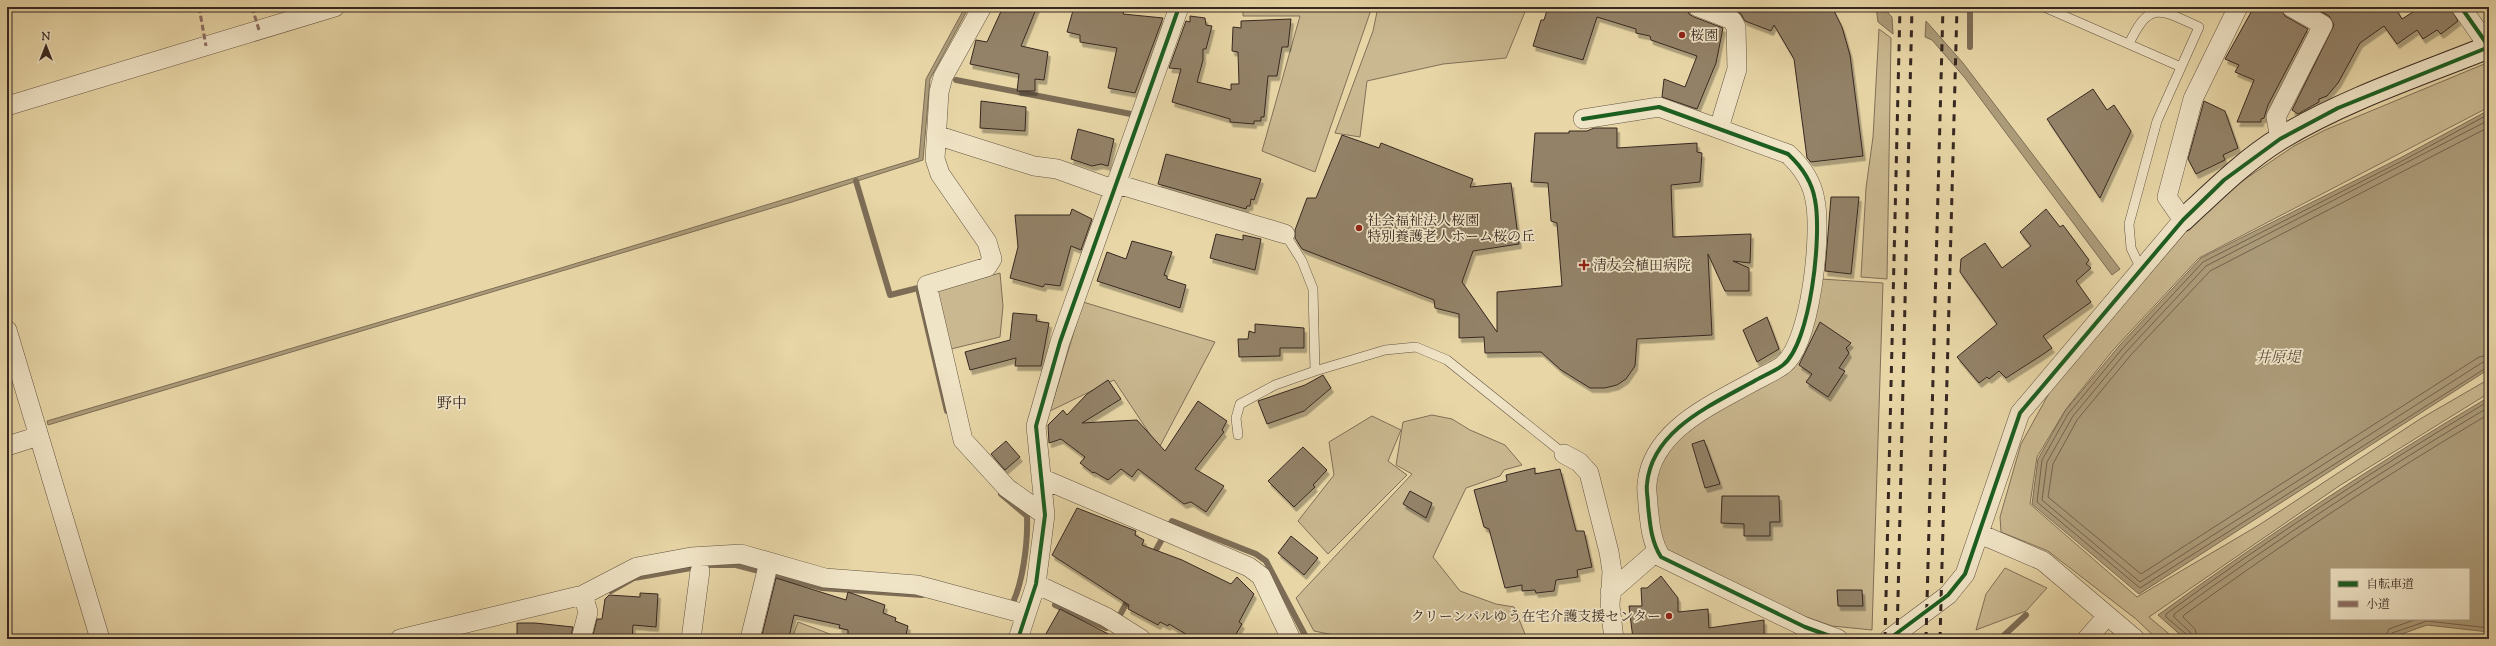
<svg xmlns="http://www.w3.org/2000/svg" width="2496" height="646" viewBox="0 0 2496 646" font-family="'Sorts Mill Goudy','Noto Serif JP',serif">
	<defs>
		<filter id="shadow"><feDropShadow dx="2.5" dy="4.5" stdDeviation="0" flood-color="#0004"/></filter>
	</defs>
	<rect width="100%" height="100%" fill="#e8d6a7"/>
	<filter id="stains"><feTurbulence type="fractalNoise" baseFrequency=".005" numOctaves="4"/><feColorMatrix values="0 0 0 0 .2 0 0 0 0 .09 0 0 0 0 .02 0 0 0 .5 -.17"/></filter>
	<radialGradient id="worn" r=".72"><stop offset=".6" stop-color="#630" stop-opacity="0"/><stop offset="1" stop-color="#630" stop-opacity=".3"/></radialGradient>
	<path fill="#cab890" stroke="#807058" d="M1243 7H1372L1315 172 1262 151 1300 16H1243Z
		M1378 7H1527L1506 58 1443 64 1367 81 1360 137 1335 133 1373 31Z
		M1879 29 1891 38 1887 279 1861 277 1866 188 1873 137Z
		M2489 62V107L2199 258 2113 350 2066 409 2037 457 2030 504 2137 597 2259 525 2420 419 2489 379V393L2339 486 2149 617 2175 639H2157L2136 619 2048 551 2001 532 2000 517 2021 444 2053 386 2191 226 2229 190 2294 146 2325 130Z
		M1000 273 1003 306 1000 337 947 350 936 291Z
		M1821 279 1883 283 1872 630 1832 626 1795 613 1667 554 1655 527 1651 483 1680 433 1780 374Z
		M1083 302 1215 342 1159 448 1114 380 1050 411Z
		M1432 415 1452 419 1470 430 1505 445 1522 465 1504 470 1500 476 1466 488 1433 557 1460 591 1496 604 1514 607 1527 639H1345L1339 636 1314 631 1296 598 1412 474 1396 465 1403 422Z
		M1372 416 1401 430 1388 461 1407 475 1328 554 1298 521 1334 475 1329 442Z
		M2005 568 2047 588 2026 611 1976 630 1986 594Z
		M798 622 843 639H792Z"/>
	<path fill="#ac9b79" stroke="#7d6d56" fill-rule="evenodd" d="M965 7H969L930 79 923 160 792 202 48 425 47 421 548 272 919 158 926 79Z
		M1876 7H1887L1888 13 1892 17 1893 34 1878 22Z
		M1926 21 1963 63 2120 269 2112 275 1965 78 1932 40 1925 37Z
		M2489 110V369L2139 594 2032 504 2038 459 2065 411 2119 346 2201 258 2402 157Z
		M2489 397V632L2427 625 2388 639H2185L2158 615C2265 537 2375 464 2489 397ZM2331 569H2469V619H2331Z"/>
	<g fill="none" stroke-linecap="round" stroke-linejoin="round">
		<path stroke="#72624d" stroke-width="1" d="M2489 114 2404 160 2203 262 2122 349 2068 414 2042 460 2037 502 2140 588 2489 366
			M2489 120 2206 266 2126 352 2073 416 2047 462 2042 500 2140 582 2483 362 2489 361
			M2489 127 2210 271 2130 356 2077 420 2053 464 2048 497 2141 574 2479 357 2489 355
			M2187 639 2186 634 2166 617V614C2270 538 2378 467 2489 401
			M2192 639 2190 632 2174 617V614C2276 540 2381 471 2489 407
			M2198 639 2195 629 2183 617 2184 615C2283 543 2384 476 2489 414
			M2384 639 2389 629 2417 619
			M2389 639 2392 633 2427 621 2489 628"/>
		<path stroke="#7d6d56" stroke-width="6" d="M1970 47V7
			M956 80 1131 114
			M856 181 890 295 918 288 947 411
			M1001 494 1027 516C1028 542 1023 586 1010 608
			M1152 557 1172 521 1256 554 1266 561 1307 639
			M611 591 634 578 708 565H736L822 588 922 595
			M1055 605 1106 628 1120 615 1130 596
			M2000 639 2026 615"/>
	</g>
	<path fill="#938267" stroke="#372821" filter="url(#shadow)" d="M1003 7H1037L1021 46 1048 52 1044 80 1035 79V91H1017L1019 74 970 64 976 40 987 42Z
		M1074 7H1103L1124 11 1123 14 1163 18 1135 93 1108 88 1117 48 1080 42V35L1067 32Z
		M1548 7H1687L1689 14 1694 17 1723 28 1716 63 1697 109 1662 97 1664 79 1685 87 1697 56 1651 40 1650 36 1636 33V29L1597 17 1583 60 1533 46 1541 20H1544Z
		M1729 7H1832L1842 27 1850 55 1863 156 1811 162 1807 158 1794 59 1774 25 1771 31 1745 21 1741 14Z
		M2254 7H2280L2285 16 2308 29 2268 105 2264 118 2261 119V122H2237L2254 80 2235 72 2239 65 2225 59Z
		M2313 7H2395L2402 19 2421 7H2450L2458 21 2441 34 2437 30 2423 39 2417 30 2397 44 2384 26 2360 43 2338 83 2327 96 2319 99V102L2298 114 2292 110 2334 25 2329 16Z
		M1190 16 1205 18 1206 25 1212 26 1206 49H1203V60L1197 82 1231 90V84H1239L1238 52 1232 51 1233 27 1241 28V21L1291 19 1288 47H1282L1277 76H1268L1264 117H1261V121H1254V124L1230 122V119L1172 102 1181 69 1169 68 1186 21 1190 22Z
		M2093 89 2107 110 2114 105 2131 131 2100 198 2047 119Z
		M981 101 1026 107 1025 131 980 128Z
		M2204 101 2225 111 2238 148 2223 155 2225 160 2196 174 2188 159Z
		M1594 128H1617V148L1697 143V152L1702 153 1700 182 1671 185 1673 237 1751 234 1750 263 1733 261 1749 268V291H1725L1708 254 1712 335 1637 339 1635 366 1626 379 1617 385 1605 388H1590L1561 370 1541 352 1485 353 1484 337 1459 338V314L1435 308 1434 300 1302 249 1295 238V230L1307 198H1316L1342 135 1379 148 1381 143 1473 179 1470 187 1511 183 1519 244 1473 251 1462 282 1497 332V292L1562 286 1557 223 1551 221 1548 183 1531 182 1535 133H1569V131H1587Z
		M1078 129 1114 139 1108 166 1101 164 1092 166 1071 159Z
		M1166 154 1261 179 1254 200 1251 199 1250 206H1247L1246 209 1158 184Z
		M1831 197H1859L1851 274 1825 271Z
		M1072 209 1092 219 1081 250 1071 246 1060 286 1045 284 1043 287 1010 278 1018 247 1015 215H1070Z
		M2046 209 2060 227 2063 225 2089 260 2086 264 2091 268 2076 281 2091 302 2043 336 2052 348 2042 355 2006 378 1999 371 1989 379 1987 377 1979 383 1957 357 1997 324 1960 272 1961 259 1985 243 2002 268 2031 246 2020 232Z
		M1216 234 1243 240V235L1261 239 1255 270 1210 258Z
		M1132 241 1172 252 1164 275 1167 276V279L1186 285 1180 308 1097 281 1107 252 1126 259Z
		M1013 313 1037 315 1036 321 1049 323 1041 366H1015L1016 358 970 370 965 352 1010 340Z
		M1767 317 1779 349 1757 362 1743 330Z
		M1820 322 1851 343 1846 348 1849 353 1839 368 1845 371 1828 397 1806 382 1812 374 1799 365Z
		M1255 324 1304 328V348H1280V356L1239 357 1238 339H1248L1249 331 1255 333Z
		M1323 375 1331 388 1304 411 1267 424 1258 401 1305 385Z
		M1108 380 1121 399 1082 423 1137 420 1165 451 1198 401 1227 421 1222 430 1224 432 1195 469 1224 486 1206 512 1191 502 1184 504 1138 469 1132 477 1121 469 1108 480 1094 472 1093 473 1080 463 1085 457 1061 439 1049 443 1048 425 1063 410 1067 415 1087 394Z
		M1704 440 1720 484 1705 488 1692 444Z
		M1006 441 1020 457 1005 470 991 454Z
		M1303 447 1327 470 1313 485 1315 487 1294 507 1268 481Z
		M1535 468V474L1560 469 1576 531H1584L1592 567 1577 570 1578 577 1556 580 1554 591 1536 593 1535 590 1522 591V585L1505 588 1489 529 1484 527 1474 490 1507 481 1506 475Z
		M1410 491 1432 503 1426 518 1403 504Z
		M1722 496H1779L1780 522H1770V536H1744V524L1721 523Z
		M1077 508 1136 531 1135 535 1144 540 1142 545 1182 560 1231 584 1237 577 1254 594 1239 622 1242 624 1233 639H1194L1169 624 1168 626 1160 622 1158 625 1128 609 1129 605 1052 555Z
		M1291 536 1318 558 1304 575 1278 553Z
		M1661 576 1678 598V612L1708 609 1709 628 1764 620V639H1633L1629 606H1642L1641 588H1647Z
		M776 578 846 600 848 592 885 605 883 613 896 618 895 621 908 626 905 639H862L848 634V630L839 628 840 625 794 615 789 637 761 639Z
		M1837 590H1862L1863 606H1838Z
		M640 593 658 594 656 627 633 625 632 639H592L597 619H602L605 599 609 595 640 597Z
		M1060 609 1118 639H1043Z
		M517 623H535L573 627 570 639H517Z"/>
	<g fill="none" stroke-linecap="round" stroke-linejoin="round">
		<g stroke="#635442" stroke-width="10">
			<path id="lane" d="M2044 7 2181 67
				M2129 44C2149 0 2160 9 2199 27L2157 121 2129 224 2131 248 2141 269
				M1285 234 1302 261 1313 289 1315 371
				M1238 435 1236 418 1240 404 1275 385 1315 371 1385 350 1416 347 1447 360 1564 454"/>
		</g>
		<g stroke="#635442" stroke-width="20">
			<path id="street" d="M982 7 943 77 939 92 935 159 940 174 987 242 992 259 987 267 927 285 963 440 1007 488 1045 515
				M1698 7 1732 20 1736 27 1737 69 1719 128
				M2461 7 2489 47
				M7 106 335 7
				M1583 119 1659 107 1788 154C1802 167 1812 181 1815 200 1822 234 1811 343 1783 365 1775 371 1765 375 1756 380 1714 404 1652 429 1647 484 1646 491 1648 498 1648 505 1650 524 1651 541 1661 557L1805 627 1838 639
				M936 135 1034 166 1057 169 1115 190
				M2280 139 2276 117 2323 25 2291 7
				M1117 184 1285 234
				M7 330 100 639
				M7 446 39 436
				M1564 454 1579 462 1589 473 1609 552 1612 571 1610 606 1614 639
				M1041 478 1249 567 1261 576 1291 639
				M1980 534 2043 561 2135 639
				M1036 584 1106 617 1141 639
				M1610 592 1657 551
				M400 639 583 595 637 567 691 557 741 554 825 578 917 585 1025 614
				M581 639 588 612 583 595
				M691 639 700 571
				M750 639 769 562
				M1018 639 1036 584 1045 515 1036 426 1060 342 1179 7
				M1889 639 1948 595 1965 574 2020 413 2183 220 2167 197 2193 99 2238 7
				M2087 639 2107 616"/>
		</g>
		<g stroke="#372821" stroke-width="24">
			<path id="secondary" d="M2183 220C2214 191 2245 160 2281 138 2346 99 2419 75 2489 47"/>
		</g>
		<use href="#lane" stroke="#f0e4c6" stroke-width="9"/>
		<use href="#street" stroke="#f0e4c6" stroke-width="19"/>
		<use href="#secondary" stroke="#f0e4c6" stroke-width="22"/>
		<path stroke="#372821" stroke-width="3" stroke-dasharray="7 7" stroke-linecap="butt" d="M1885 639 1900 7
			M1897 639 1912 7
			M1926 639 1943 7
			M1940 639 1957 7"/>
		<path stroke="#8d6e63" stroke-width="3" stroke-dasharray="6 3" stroke-linecap="butt" d="M199 7 206 46
			M252 7 259 30"/>
		<g stroke="#f0e4c6" stroke-width="6">
			<path id="cycleway" d="M1583 119 1659 107 1788 154C1802 167 1812 181 1815 200 1822 234 1811 343 1783 365 1775 371 1765 375 1756 380 1714 404 1652 429 1647 484 1646 491 1648 498 1648 505 1650 524 1651 541 1661 557L1805 627 1838 639
				M1018 639 1036 584 1045 515 1036 426 1060 342 1179 7
				M1889 639 1948 595 1965 574 2020 413 2183 220 2224 180 2280 139 2338 108 2489 47 2461 7"/>
		</g>
		<use href="#cycleway" stroke="#1b5e20" stroke-width="4"/>
	</g>
	<g fill="#8f2418" stroke="#f0e4c6" stroke-width="1.5">
		<circle cx="1682" cy="35" r="4"/>
		<circle cx="1359" cy="228" r="4"/>
		<path d="M1582 259h4v4h4v4h-4v4h-4v-4h-4v-4h4z"/>
		<circle cx="1669" cy="616" r="4"/>
	</g>
	<g text-anchor="middle" stroke-width="3.5" stroke-linejoin="round" paint-order="stroke">
		<g font-size="14" fill="#372821" stroke="#f0e4c6" text-anchor="start">
			<text x="1690" y="40">桜園</text>
			<text x="1367" y="225">社会福祉法人桜園<tspan x="1367" dy="16">特別養護老人ホーム桜の丘</tspan></text>
			<text x="1593" y="270">清友会植田病院</text>
			<text x="1661" y="621" text-anchor="end">クリーンパルゆう在宅介護支援センター</text>
		</g>
		<g font-size="15" font-style="italic" fill="#5a4a3b" stroke="#f0e4c6">
			<text x="2278" y="362">井原堤</text>
		</g>
		<g font-size="15" fill="#372821" stroke="#f0e4c6">
			<text x="452" y="408">野中</text>
		</g>
	</g>
	<rect width="2496" height="646" fill="none" stroke="#e8d6a7" stroke-width="24"/>
	<rect x="8" y="8" width="2480" height="630" fill="none" stroke="#372821" stroke-width="2"/>
	<rect x="12" y="12" width="2472" height="622" fill="none" stroke="#372821"/>
	<rect x="2330" y="568" width="140" height="52" fill="#f0e4c6" stroke="#a69984"/>
	<rect x="2338" y="581" width="20" height="6" fill="#1b5e20" stroke="#a69984"/>
	<text x="2366" y="588" font-size="12" fill="#372821">自転車道</text>
	<rect x="2338" y="601" width="20" height="6" fill="#8d6e63" stroke="#a69984"/>
	<text x="2366" y="608" font-size="12" fill="#372821">小道</text>
	<g transform="translate(46 46)" stroke="#f0e4c6" stroke-width="3" paint-order="stroke">
	<path d="M0-3L7 15L0 10L-7 15Z" fill="#372821"/>
	<text y="-6" font-size="11" font-weight="bold" text-anchor="middle" fill="#372821">N</text>
	</g>
	<rect width="100%" height="100%" filter="url(#stains)"/>
	<rect width="100%" height="100%" fill="url(#worn)"/>
</svg>
